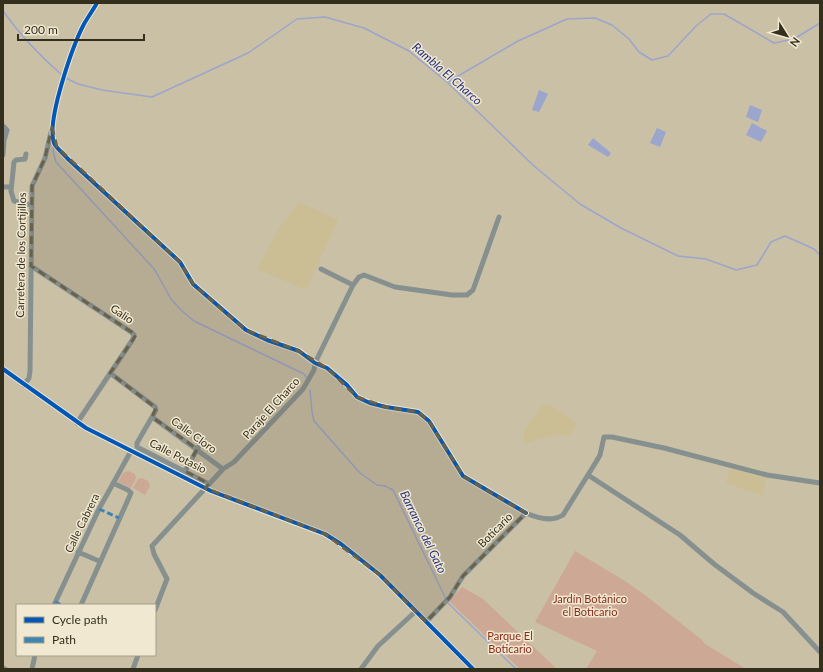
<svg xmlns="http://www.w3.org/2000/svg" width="823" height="672" viewBox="0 0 823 672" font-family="Lato,sans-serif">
	<rect width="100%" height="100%" fill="#c9c0a6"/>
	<path fill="#ccbe94" d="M299 202 338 220 306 290 257 269 278 230Z
		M550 405 578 423 571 435H559L550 436 524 444V432L541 406Z
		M730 468 766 478 763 496 726 483Z"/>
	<path fill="#cda895" d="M128 471 135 474 136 478 131 488 118 482 123 473Z
		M142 478 148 481 150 486 145 495 133 488 138 479Z
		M575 551 625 581 645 595 702 640 705 644 746 669H586L597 651 535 622Z
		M462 587 483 599 557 669H520L449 601Z"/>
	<path fill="#9ca5cc" d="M539 90 548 94 539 112 532 110Z
		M750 105 762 110 758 122 746 117Z
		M752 123 767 131 761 142 746 135Z
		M657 128 666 132 660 147 650 143Z
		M593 138 611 153 608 157 588 145Z"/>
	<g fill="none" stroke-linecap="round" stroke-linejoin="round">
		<path stroke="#9ca5cc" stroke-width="1.5" d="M3 11C20 35 40 56 63 76
			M66 78 78 84 102 90 152 97 248 53 297 19 325 17 364 28 409 51 447 82 534 166 580 204 621 228 678 256 706 259 736 270 757 265 771 242 785 236 814 249 820 255
			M448 82 518 41 567 19 595 18 612 25 629 39 639 52 652 60 668 56 696 26 711 14H724L774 43 794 39 820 23
			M54 147 53 151 56 162 155 270 171 299 181 310 194 321 304 374 306 377
			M310 390 312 412 314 421 360 473 377 485 385 486 393 490 446 599
			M448 603 516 669"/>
		<path stroke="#86908f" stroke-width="5" d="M97 3C93 10 88 17 84 24 73 45 46 121 54 143 56 148 64 154 68 159L180 262 193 284 246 330 267 340 299 351 315 363 327 368 347 385 357 397 370 403 386 407 418 412 429 421 463 476 526 513
			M3 126 7 130 3 144
			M26 154 25 159 16 160 14 162 11 191 14 201 31 205
			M3 155 4 140
			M3 187H11
			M31 266 131 332 134 335 133 339 77 423
			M353 285 359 277 364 275 395 287 452 295H467L473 290 499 217
			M3 369 86 428 211 491 325 534 341 544 380 575 473 669
			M110 373 155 407 156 410 137 443V447L209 484
			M24 385 29 378 30 371 32 186 45 158 51 132
			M152 417 223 469
			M185 471 203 439
			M588 475 680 535 714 564 753 593 783 612 820 652
			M78 552 99 561
			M54 605 99 509 131 451
			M81 605 131 493 128 490 113 483
			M155 610 167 579 154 554 152 546 223 469 234 462 303 389 314 370 315 363 353 285 321 269
			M426 622 450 597 463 576 526 513C537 518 552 522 563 515L596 462 600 455 604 437H612L664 448 767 475 820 483
			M3 668 5 669
			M32 669 35 655
			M133 669 138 655
			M361 669 378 646 416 611"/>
		<path stroke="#3c84b4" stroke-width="3" stroke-dasharray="6 3" stroke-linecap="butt" d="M99 509 119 518
			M55 602 62 605"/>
		<g stroke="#f0e8d1" stroke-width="6">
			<path id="cycleway" d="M97 3C93 10 88 17 84 24 73 45 46 121 54 143 56 148 64 154 68 159L180 262 193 284 246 330 267 340 299 351 315 363 327 368 347 385 357 397 370 403 386 407 418 412 429 421 463 476 526 513
				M3 369 86 428 211 491 325 534 341 544 380 575 473 669"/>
		</g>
		<use href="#cycleway" stroke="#0057b8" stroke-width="4"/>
	</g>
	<path fill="#68614c" fill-opacity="0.2" stroke="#68614c" stroke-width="3" stroke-dasharray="8 5" stroke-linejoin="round" d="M52 127 57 147 180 262 193 284 227 314 246 330 299 351 327 368 357 397 386 407 418 412 429 421 463 476 526 513 463 576 450 597 426 622 380 575 325 534 205 488 209 484 185 471 197 449 152 417 156 408 110 373 136 335 31 266 32 186 45 158Z"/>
	<g text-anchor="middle" stroke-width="3" stroke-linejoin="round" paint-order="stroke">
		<g font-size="11" fill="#342e1c" stroke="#f0e8d1">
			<text transform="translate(21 255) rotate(-89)" y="4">Carretera de los Cortijillos</text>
			<text transform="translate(122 314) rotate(34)" y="4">Galio</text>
			<text transform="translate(271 408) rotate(-48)" y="4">Paraje El Charco</text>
			<text transform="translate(194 435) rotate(36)" y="4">Calle Cloro</text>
			<text transform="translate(178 456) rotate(27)" y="4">Calle Potasio</text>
			<text transform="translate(82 523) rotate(-64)" y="4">Calle Cabrera</text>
			<text transform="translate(495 530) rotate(-45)" y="4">Boticario</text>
		</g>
		<g font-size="11" fill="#892c1b" stroke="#f0e8d1">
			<text x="590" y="603">Jardín Botánico<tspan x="590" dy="13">el Boticario</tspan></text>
			<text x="510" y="640">Parque El<tspan x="510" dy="13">Boticario</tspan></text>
		</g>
		<g font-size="12" font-style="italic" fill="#283280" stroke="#f0e8d1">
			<text transform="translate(447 74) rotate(41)" y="4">Rambla El Charco</text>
			<text transform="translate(423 532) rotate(64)" y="4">Barranco del Gato</text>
		</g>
	</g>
	<rect width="823" height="672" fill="none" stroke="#342e1c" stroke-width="8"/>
	<rect x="16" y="604" width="140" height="52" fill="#f0e8d1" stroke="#a59e89"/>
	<rect x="24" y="617" width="20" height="6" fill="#0057b8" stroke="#a59e89"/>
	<text x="52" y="624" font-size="12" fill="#342e1c">Cycle path</text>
	<rect x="24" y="637" width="20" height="6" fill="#3c84b4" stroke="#a59e89"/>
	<text x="52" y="644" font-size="12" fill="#342e1c">Path</text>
	<g transform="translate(787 36) rotate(127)" stroke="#f0e8d1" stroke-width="3" paint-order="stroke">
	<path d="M0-3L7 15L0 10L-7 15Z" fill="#342e1c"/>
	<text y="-6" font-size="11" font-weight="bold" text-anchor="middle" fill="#342e1c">N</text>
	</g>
	<path d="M18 34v6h126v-6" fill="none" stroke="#342e1c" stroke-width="2"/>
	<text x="24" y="34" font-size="12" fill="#342e1c" stroke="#f0e8d1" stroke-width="3" paint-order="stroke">200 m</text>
</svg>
